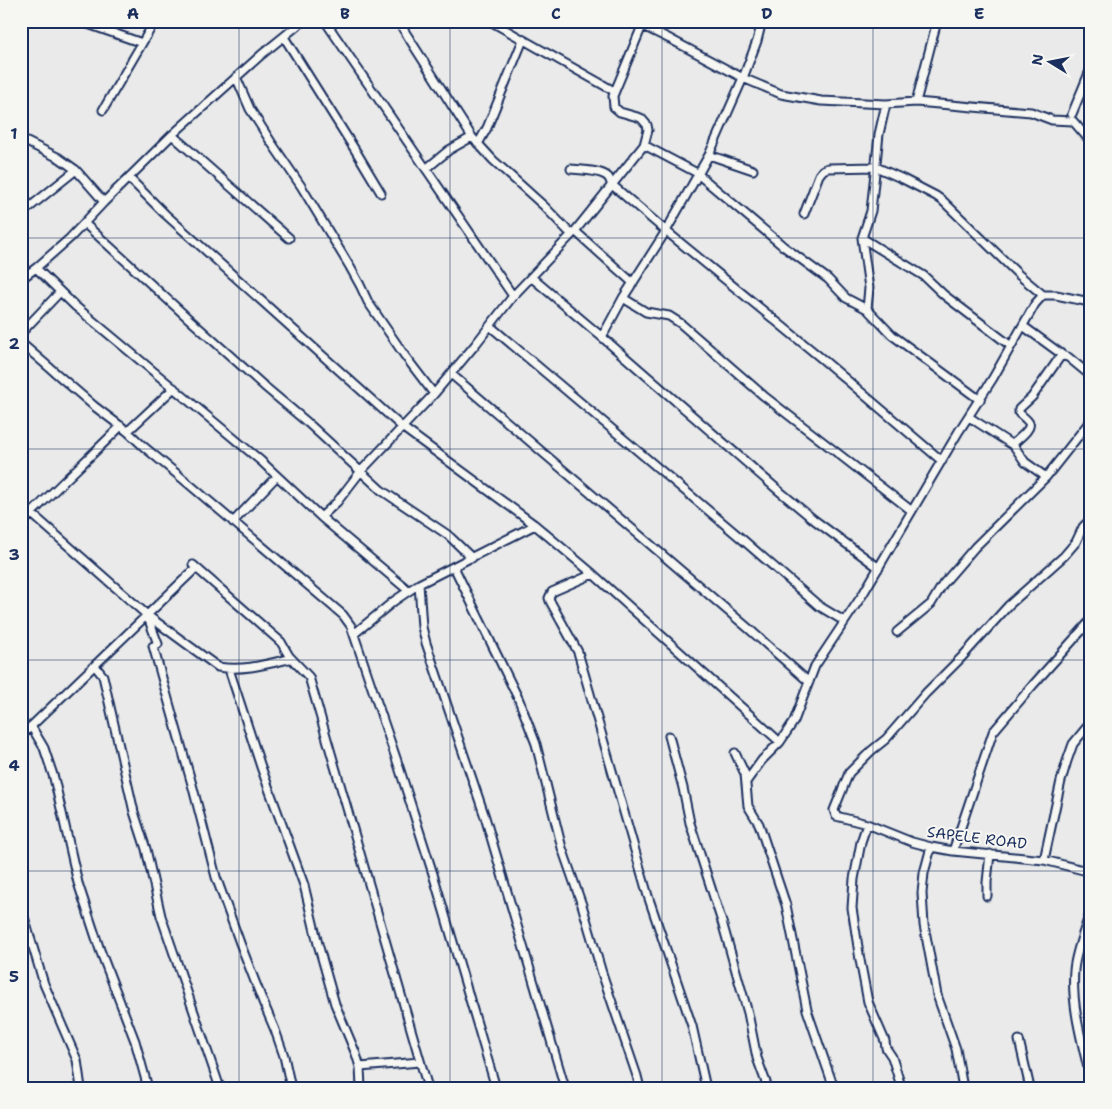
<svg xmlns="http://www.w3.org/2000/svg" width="1112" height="1109" viewBox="0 0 1112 1109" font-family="'Shantell Sans',sans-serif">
	<rect width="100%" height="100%" fill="#e9eae9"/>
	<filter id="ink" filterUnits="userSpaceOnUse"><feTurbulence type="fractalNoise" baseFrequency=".02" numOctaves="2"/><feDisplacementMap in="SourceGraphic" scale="10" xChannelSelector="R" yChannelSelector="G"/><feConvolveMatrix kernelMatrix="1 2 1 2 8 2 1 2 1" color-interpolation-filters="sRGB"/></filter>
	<g filter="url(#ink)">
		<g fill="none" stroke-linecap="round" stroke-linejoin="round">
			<g stroke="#1b2f5e" stroke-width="11">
				<path id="minor" d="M79 21 142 43
					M325 21 513 296
					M398 21 472 137 493 160 544 206 571 234
					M490 21 614 91
					M633 21 670 39 743 78 781 94 821 101 886 104 916 102
					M762 21 757 41 743 78 709 155 666 231 821 358 942 461
					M937 21 916 102 1031 112 1052 120 1073 121 1091 142
					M284 37 357 153 381 193
					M236 77 250 109 271 142 301 186 350 267 360 285 368 302 405 356 434 394
					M103 110 155 21
					M1072 114 1091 68
					M172 135 289 238
					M21 139 59 158 76 170
					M478 144 487 128 523 40
					M644 145 699 174
					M709 155 753 170
					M426 169 449 150 472 137
					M571 169C581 170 601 170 608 177 609 178 611 182 611 184L666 231 623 298 602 337 778 490 813 519 879 568
					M699 175 783 246 828 279 846 298 867 309
					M129 178 165 214 402 427 535 525 593 574 780 742
					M104 202 70 238 36 268 75 306 261 461 321 517
					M21 214 76 170 104 202 172 135 261 55 303 21
					M804 214 819 175 823 170 828 168 876 167 903 179 936 196 943 201 1019 275 1043 295
					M84 223 189 319 264 386 308 423 381 490 448 535 472 558
					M575 231 633 283
					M862 238 871 211 879 134 886 104
					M531 277 602 337
					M21 279 36 268
					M623 298 646 312 669 316 680 323 764 396 912 511
					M490 326 742 539 819 606 844 621
					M1023 326 1064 356
					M21 333 60 292
					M21 343 94 406 127 431 143 446 183 479 343 615 351 626 398 764 433 874 496 1088
					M451 374 748 628 809 682
					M980 400 892 335 867 309 869 288 862 238 924 276 944 295 1011 346
					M969 417 1014 446
					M127 431H128L174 388
					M1046 477 1025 462 1014 446V443C1018 439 1032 429 1029 423 1027 419 1022 416 1019 413V409L1032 397 1060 357 1064 356 1068 357 1091 376
					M31 513 147 615 218 667C243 671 264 665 289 659V656
					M1091 519 1083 527 1076 542 1064 556 1009 605 961 658 926 693 886 739 871 751 849 773 834 810 836 816 867 824 912 842 931 847 953 851 1044 860 1091 872
					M233 522 277 476
					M21 524C54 490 88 459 121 426
					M193 565 281 642 289 656 309 677 428 1088
					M454 567 519 700 536 744 562 848 582 905 602 973 637 1076 640 1088
					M593 574 552 592 549 598 550 601 578 652 648 896 692 1026 706 1088
					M419 584 422 627 426 643 485 817 565 1088
					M409 591 321 517 337 502 361 471 434 394 475 345 513 296 575 231 644 145 648 130 647 125 641 118 620 112 614 107 613 96 642 26
					M147 615 158 644
					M897 632 931 604 943 584 975 547 1046 477 1091 420
					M354 634 394 601 419 584 535 525
					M153 646 193 788 216 877 240 943 263 1002 275 1030 284 1056 291 1088
					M95 666 103 676 134 812 146 849 161 916 220 1088
					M229 669 261 767 304 885 318 944 335 1004 356 1054 360 1067 361 1088
					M31 726 44 748 54 778 78 883 100 950 135 1041 148 1088
					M21 736 194 570H199
					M669 736 683 788 690 823 722 922 748 1013 757 1058 768 1088
					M735 753 745 774 748 806 759 824 786 905 807 1010 834 1088
					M746 782 762 760 780 742 794 721 815 666 863 594 959 431 993 378 1035 304 1043 295H1056L1085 301 1091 294
					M867 824 861 842 854 879 852 908 860 960 868 1002 885 1041 886 1048 892 1057 900 1083V1088
					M931 847 924 873 922 893 924 925 937 995 956 1049 963 1088
					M953 851 993 732 1033 685 1091 620
					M1044 860 1061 781 1067 761 1073 744 1091 722
					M987 896V882L990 854
					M21 907 44 984 77 1060 81 1088
					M1091 910C1085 929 1076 950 1074 970 1071 1007 1083 1045 1091 1081
					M1019 1040 1030 1088
					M360 1067 420 1062"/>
			</g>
			<use href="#minor" stroke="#f6f6f2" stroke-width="7"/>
		</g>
	</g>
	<path fill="none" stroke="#1b2f5e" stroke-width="1" stroke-opacity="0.55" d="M239 21V1088M450 21V1088M662 21V1088M873 21V1088M21 238H1091M21 449H1091M21 660H1091M21 871H1091"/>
	<g text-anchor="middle" stroke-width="4" stroke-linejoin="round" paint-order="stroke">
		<g font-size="15" fill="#1b2f5e" stroke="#f6f6f2">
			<text transform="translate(977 838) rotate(7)" y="5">SAPELE ROAD</text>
		</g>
	</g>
	<rect width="1112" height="1109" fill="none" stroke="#f6f6f2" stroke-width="55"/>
	<g transform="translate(1050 62) rotate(280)" stroke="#f6f6f2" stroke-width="4" paint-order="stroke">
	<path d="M0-4L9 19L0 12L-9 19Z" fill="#1b2f5e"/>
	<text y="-8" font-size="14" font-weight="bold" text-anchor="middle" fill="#1b2f5e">N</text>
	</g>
	<rect x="28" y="28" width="1056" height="1054" fill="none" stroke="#1b2f5e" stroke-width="2"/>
	<g font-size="16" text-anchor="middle" font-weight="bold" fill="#1b2f5e">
		<text x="133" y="19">A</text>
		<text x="345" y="19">B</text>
		<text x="556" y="19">C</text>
		<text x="767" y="19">D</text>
		<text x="979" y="19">E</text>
		<text x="14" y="139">1</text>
		<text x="14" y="349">2</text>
		<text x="14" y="560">3</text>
		<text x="14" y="771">4</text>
		<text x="14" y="982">5</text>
	</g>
</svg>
